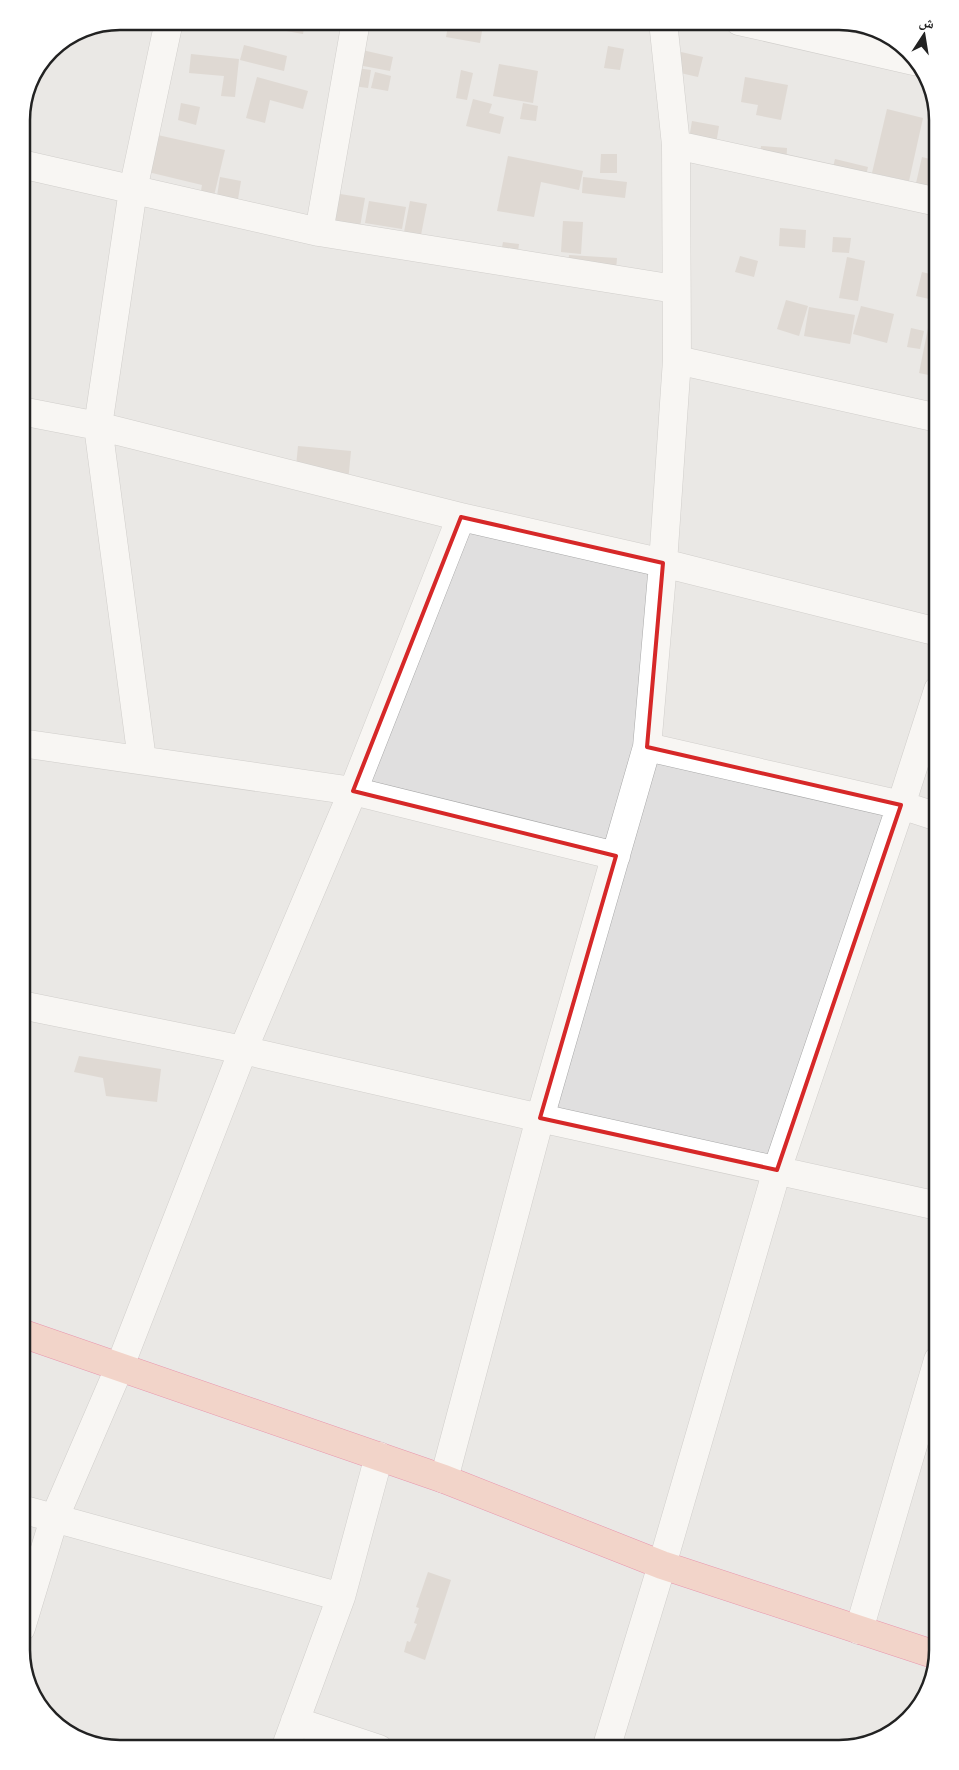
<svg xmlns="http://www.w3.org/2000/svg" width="959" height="1770" viewBox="0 0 959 1770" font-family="Overpass,'Noto Naskh Arabic',sans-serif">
	<rect width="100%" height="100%" fill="#f2efe9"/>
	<path fill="#e0dfdf" d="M120 21H846L899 41 930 82 938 120V1650L921 1705 877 1741 839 1749H114L65 1732 29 1688 21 1650V114L29 82 50 50 82 29Z"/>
	<path fill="#c7bfb8" d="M283 21H305L303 34 281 30Z
		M363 21H398L396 31 363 25Z
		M449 21H464L483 25 480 43 446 37Z
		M844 21 862 27 860 38 841 34Z
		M244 45 287 56 284 71 240 60Z
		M608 46 624 49 620 70 604 68Z
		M362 50 393 57 390 71 358 65Z
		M681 52 703 57 698 77 676 72Z
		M191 54 239 59 235 97 221 96 224 76 189 73Z
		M499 64 538 71 533 103 493 96Z
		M356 68 371 70 368 88 353 86Z
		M461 70 473 73 467 100 456 98Z
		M375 72 391 76 388 91 371 88Z
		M257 77 308 91 303 109 270 100 265 123 246 118Z
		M745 77 788 85 781 120 756 115 758 105 741 102Z
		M473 99 492 104 489 113 504 117 500 134 466 126Z
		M181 103 200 107 196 125 178 120Z
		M523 103 538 106 536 121 520 119Z
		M887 109 923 118 909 181 872 173Z
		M692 121 719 126 714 156 687 151Z
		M153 134 225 150 213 200 200 197 202 185 144 171Z
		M761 146 787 148 786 166 760 164Z
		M601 154H617V173H600Z
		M508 156 583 171 579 190 541 182 534 217 497 211Z
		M922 157 938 161V186L935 198 914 192Z
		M835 159 868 167 864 184 831 176Z
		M220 177 241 181 237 205 213 221Z
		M583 177 627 182 625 198 582 193Z
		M334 193 365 198 357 244 327 239Z
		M369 201 406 207 402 229 365 223Z
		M410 201 427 204 421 235 404 232Z
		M563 221 583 222 581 254 561 252Z
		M780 228 806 230 805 248 779 246Z
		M833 237 851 238 849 253 832 252Z
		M503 242 519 244 516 266 499 263Z
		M937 244H938V275L930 273Z
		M569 255 617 258 615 281 567 277Z
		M740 256 758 261 754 277 735 272Z
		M847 257 865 261 858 301 839 298Z
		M922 272 938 276V301L916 296Z
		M786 300 808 306 799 336 777 329Z
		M861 306 894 314 887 343 853 334Z
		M809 307 855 315 850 344 804 336Z
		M929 323 938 325V377L919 373Z
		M911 328 924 331 920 349 907 347Z
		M298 446 351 451 348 482 295 477Z
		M79 1056 161 1069 157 1102 106 1096 103 1078 74 1072Z
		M428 1572 451 1580 425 1660 404 1652 407 1641 410 1642 417 1624 414 1623 419 1608 416 1607Z"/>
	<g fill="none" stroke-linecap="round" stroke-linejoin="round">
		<g stroke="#a9a9a9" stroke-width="29">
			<path id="minor" d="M739 21 914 61
				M676 145 938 202
				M21 164 319 232 675 289
				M319 232 356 21
				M677 360 938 418
				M21 411 98 426 461 517 663 563 938 632
				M21 743 353 791 616 856
				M647 747 901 805 938 817
				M142 760 98 426 133 190 169 21
				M21 1005 243 1050 540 1118 938 1206
				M444 1479 540 1118 647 747 663 563 677 360 676 145 663 21
				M21 1509 341 1597
				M21 1628 54 1519 120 1366 243 1050 353 791 461 517
				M859 1630 938 1360
				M295 1721 379 1749
				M285 1749 341 1597 379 1456
				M606 1749 662 1565 777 1170 901 805 938 690"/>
		</g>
		<g stroke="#dc2a67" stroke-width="29">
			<path id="trunk" d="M21 1333 444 1479 662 1565 936 1655"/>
		</g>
		<use href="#minor" stroke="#fff" stroke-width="28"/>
		<use href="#trunk" stroke="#f2b4a3" stroke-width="28"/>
	</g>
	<path d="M0 0H959V1770H0ZM461 517 663 563 647 747 901 805 777 1170 540 1118 616 856 353 791Z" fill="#f2efe9" fill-opacity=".55" fill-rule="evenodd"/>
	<path fill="none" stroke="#d62828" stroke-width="4" stroke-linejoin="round" d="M461 517 663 563 647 747 901 805 777 1170 540 1118 616 856 353 791Z"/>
	<path d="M0 0H959V1770H0ZM120 30H839A90 90 0 0 1 929 120V1650A90 90 0 0 1 839 1740H120A90 90 0 0 1 30 1650V120A90 90 0 0 1 120 30Z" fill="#fff" fill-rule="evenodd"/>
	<path fill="none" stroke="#222" stroke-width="2.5" d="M120 30H839A90 90 0 0 1 929 120V1650A90 90 0 0 1 839 1740H120A90 90 0 0 1 30 1650V120A90 90 0 0 1 120 30Z"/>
	<g transform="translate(924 35) rotate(12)" stroke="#ffffff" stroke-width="4" paint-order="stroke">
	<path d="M0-4L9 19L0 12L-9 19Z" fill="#222222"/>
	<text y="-8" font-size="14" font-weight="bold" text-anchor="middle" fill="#222222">ش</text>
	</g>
</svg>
